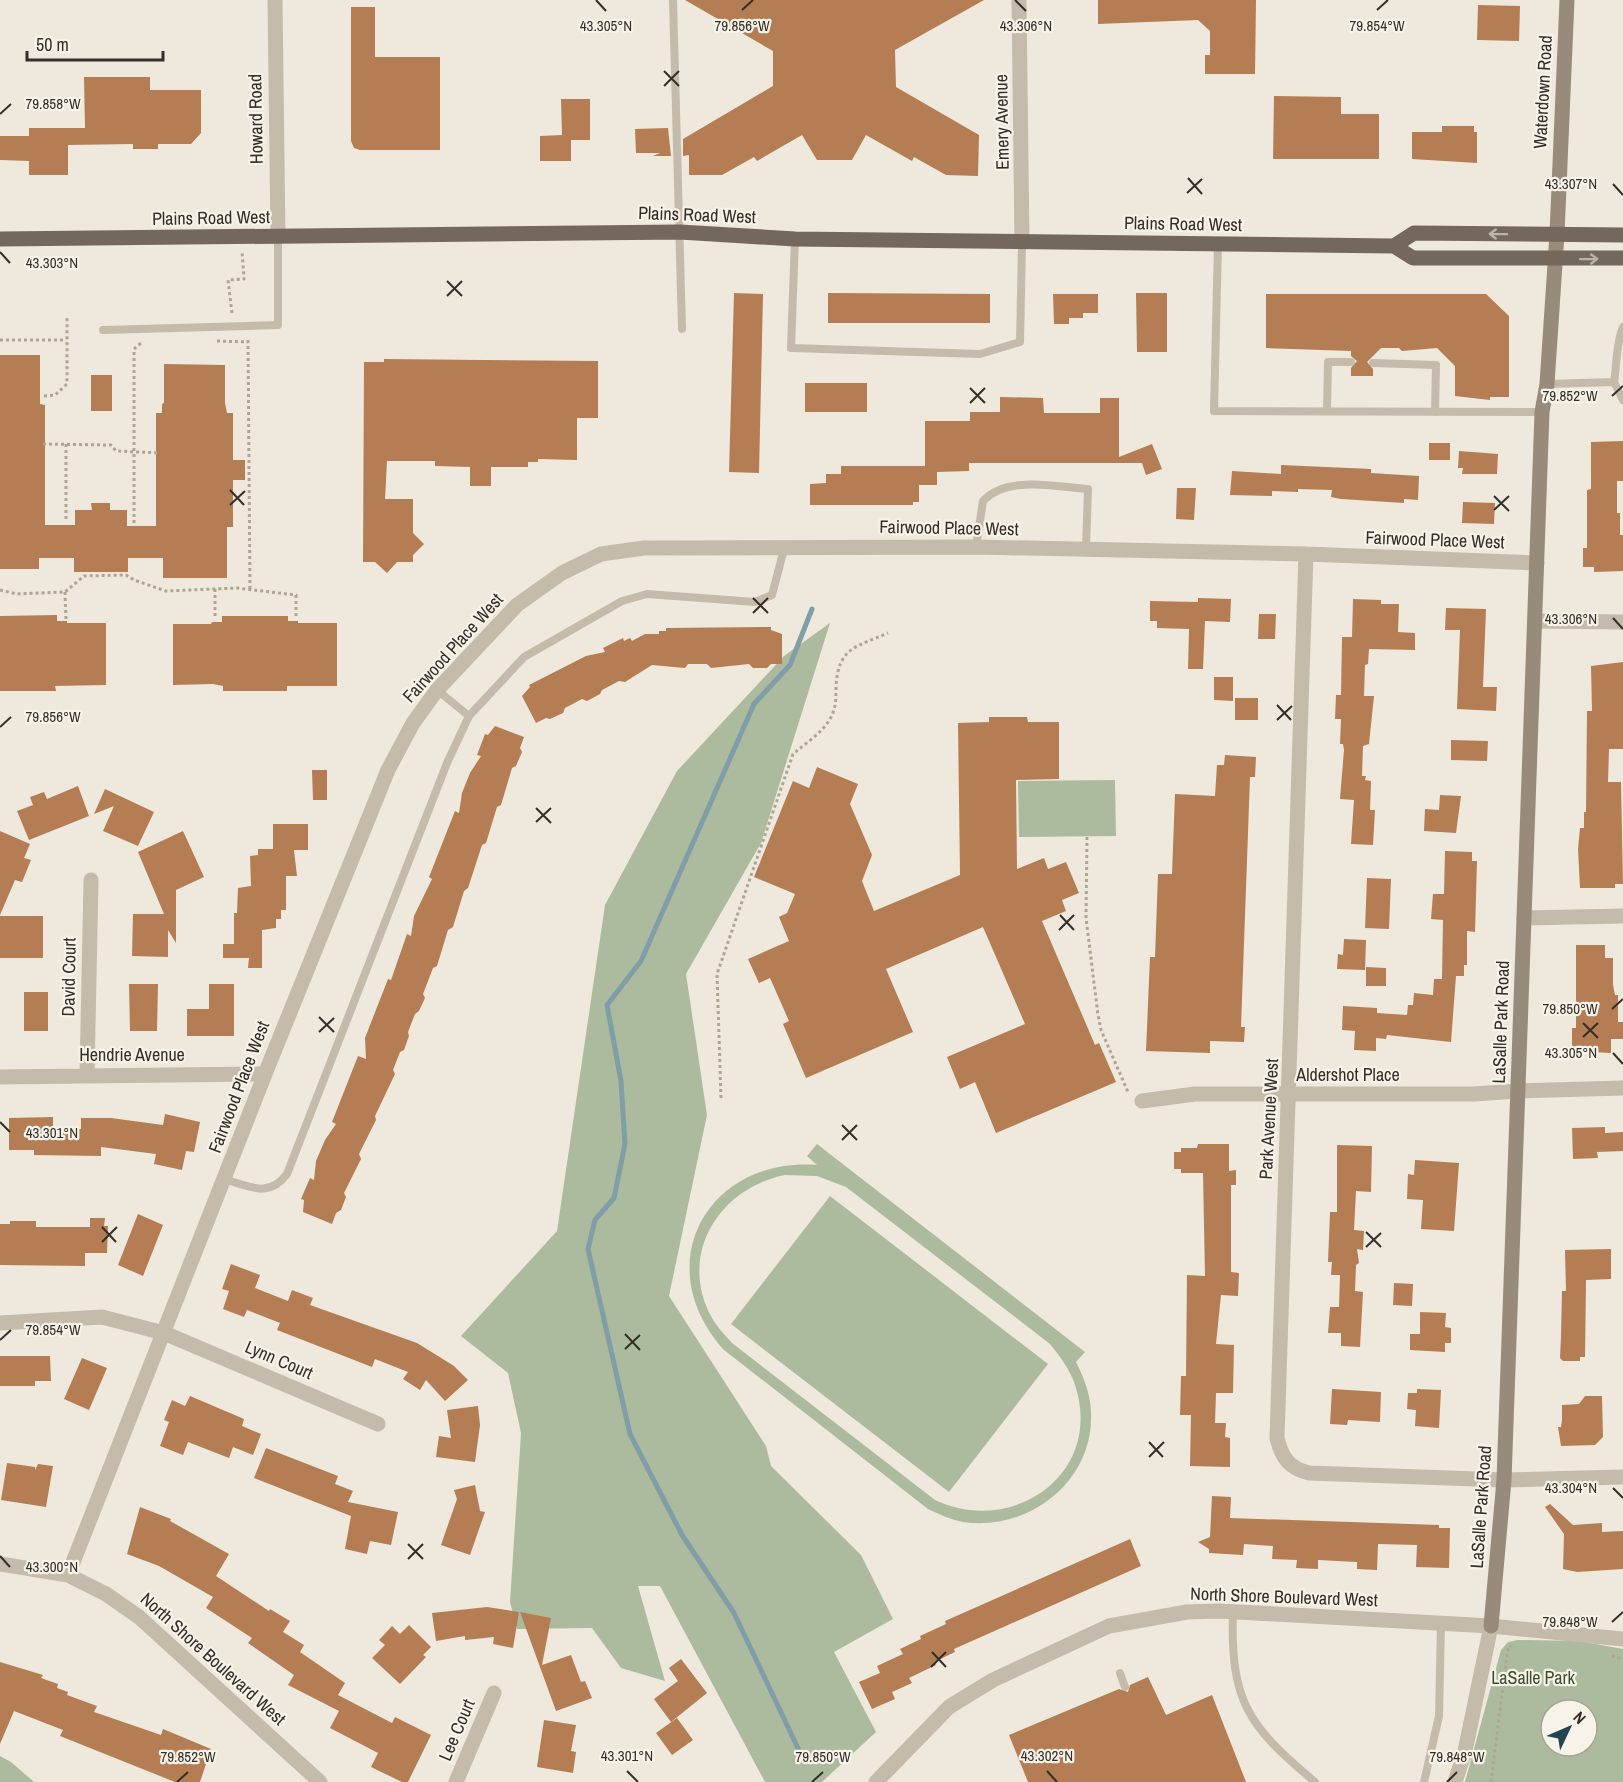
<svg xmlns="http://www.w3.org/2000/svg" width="1623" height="1782" viewBox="0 0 1623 1782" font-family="'Archivo Narrow',sans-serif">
	<rect width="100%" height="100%" fill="#eee9dc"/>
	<path fill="#acbb9e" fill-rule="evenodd" d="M830 623 761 843 686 974 707 1115 669 1296 766 1446 771 1466 861 1555 893 1619 834 1652 876 1732 822 1782H765L660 1586H638L665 1681 621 1668 592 1628 517 1629 510 1602 521 1433 508 1373 461 1336 557 1231 605 905 677 771 784 656Z
		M1115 780 1116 836 1019 837 1018 781Z
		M817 1144 1085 1352 1076 1362C1084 1378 1090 1393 1091 1411 1095 1481 1029 1532 963 1522 951 1520 939 1514 928 1509L724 1350C648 1266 706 1157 817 1165L807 1156ZM785 1175 817 1176 846 1187 1050 1344C1063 1360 1074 1375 1078 1396 1097 1480 1008 1535 935 1500L732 1343C725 1335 717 1327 712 1318 677 1255 719 1188 785 1175Z
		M830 1196 1048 1364 949 1492 731 1324Z
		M1518 1640 1579 1641 1623 1649V1782H1465L1501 1650 1508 1642ZM1551 1710H1587V1746H1551Z
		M0 1756 11 1762 34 1782H0Z"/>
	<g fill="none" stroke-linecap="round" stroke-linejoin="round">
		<path stroke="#7f9ea7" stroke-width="5" d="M804 1761 734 1613 682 1535 630 1434 588 1249 595 1220 614 1198 625 1144 621 1081 607 1005 641 961 754 704 790 665 812 609"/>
	</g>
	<path fill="#b57d53" d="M685 0H984L895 50 896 87 979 135 978 176 946 175 914 157 912 161 866 135 852 160H817L802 135 757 161 754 157 722 175H689V155L683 156V139L773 86V51Z
		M1098 0H1256L1255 74H1205V55H1210V31L1198 20 1098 24Z
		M1478 5 1520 6 1519 41 1477 40Z
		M351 7H375V57H440V150H360L354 148 351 141Z
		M84 77H150V90H201V133L191 144H158V149H133V144L68 145V175H29V161L0 160V136H29V128H85Z
		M1274 96 1341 97V114H1379V159H1273Z
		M561 99H590V140H571V161H540V136L562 135Z
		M1442 126H1474V132H1477V163L1412 159V132H1442Z
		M668 128 671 156H653L660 153H636L635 129Z
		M734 293 763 294 759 473 729 472Z
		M828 293 990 294V323H828Z
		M1136 293H1167V352H1137Z
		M1053 294H1098V313H1083V318H1069V324H1054Z
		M1266 294H1486L1509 316V397H1490V400L1455 396V366L1437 348 1402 351 1399 348H1381L1367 362 1373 369V376H1351V368L1357 361 1351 356V351L1266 348Z
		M0 355H40V404L45 405V525H75V510H92L91 503H110V510H127V526H156V413H162V404L164 403V364L225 365V403L227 413H233V460H245V480H233V527H227V578H163V558H128V572H74V558H39V569H0Z
		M384 359 598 361V418H577V460L538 459V462H528V467H491V486H470V467L435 466V461H387L385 499H413V533L424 544 413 555V562H397L387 573 375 562H363L364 362H384Z
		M91 375H112V411H91Z
		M805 383H867V412H805Z
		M1000 397 1043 398 1044 413H1100V398H1119V457L1152 444 1162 469 1146 475 1142 463H969V471L937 472V485H919V502H913V505H810V484L826 483V474H841V466H925V421H970V412H1000Z
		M1623 441V481H1617V513H1620V535H1623V571L1594 572V567H1583V548H1587V490L1591 489V442Z
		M1429 443H1450V460H1429Z
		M1459 451 1498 454 1497 474H1462L1463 468H1458Z
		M1281 465 1371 469V473L1419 476 1418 500 1404 499V503L1341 499 1331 497 1332 490 1298 489V492L1272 491V496L1230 495 1232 471 1281 474Z
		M1177 488H1196L1194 520 1176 519Z
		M1463 502 1495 503 1494 524 1462 523Z
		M1198 598 1231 599 1230 622 1205 621 1203 669H1188L1189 629 1157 628V621H1150V601L1198 602Z
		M1353 599 1381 600V604H1399L1398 632 1415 633V650L1369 649 1368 664 1365 665 1364 696H1374L1369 744 1363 746 1362 776H1366L1365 780 1371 781 1370 810H1375L1373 845 1351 844 1354 800 1340 799 1344 750 1343 744H1340L1341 719H1335L1336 695H1341L1342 637H1352Z
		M1446 608 1486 609 1483 687H1497L1496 711 1457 709 1460 630H1445Z
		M1259 614H1276L1275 639H1258Z
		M57 615V621H67V623H106V685L55 686 56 691H0V616Z
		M222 616H288V621H298V623H337V686H287V691H223V686L213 684 173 685V624H211L212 622H222Z
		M771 627V630L782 634V664H771L767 668H753L749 664 711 668 707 664H688L685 668 652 665 625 682 619 681 602 690 600 694 587 701 582 699 565 708 563 713 550 719 546 718 536 723 522 696 530 687 529 685 586 656 605 652 603 648 623 638 624 641 630 638 632 641 645 634H659V631H666V628Z
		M1623 662V749H1609L1608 782H1621L1623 884H1615V888H1580L1578 849 1580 828H1584V812H1586L1587 711H1592L1591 666Z
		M1214 677H1233V701L1214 700Z
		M1235 698H1258V720H1235Z
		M989 717H1027L1028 722H1059V779L1016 780 1017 869 1044 858 1048 869 1066 862 1079 893 1062 900 1066 911 1042 921 1095 1045 1099 1043 1116 1082 996 1133 975 1082 960 1089 947 1057 1025 1024 983 927 886 969 913 1032 806 1078 783 1024 789 1021 770 978 759 983 748 959 789 941 779 917 787 913 795 894 754 877 793 781 809 788 817 767 858 784 850 804 872 855 862 881 874 911 960 875 958 723 989 722Z
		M495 726 524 737 520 748 522 752 516 766 512 768 501 805 497 807 486 843 482 845 468 888 464 891 453 927 448 930 437 966 433 968 423 994 425 998 419 1011 415 1014 408 1032 409 1036 404 1050 400 1052 393 1070 395 1074 375 1116 376 1120 359 1154 361 1159 344 1193 346 1197 341 1210 336 1213 332 1224 303 1212 304 1200 301 1199 310 1178 314 1180 316 1161 325 1140 336 1124 332 1122 358 1056 366 1059 365 1038 388 979 391 980 407 934 411 936 414 916 432 879 429 877 455 811 459 813 462 793 470 773 481 756 477 755 485 734 488 735Z
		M1451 740 1488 741 1487 761 1451 760Z
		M1225 755 1256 757 1255 777H1250L1241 1027H1245L1244 1042 1210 1041V1053L1146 1051 1150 957H1155L1158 874H1172L1175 794 1215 796 1217 765H1224Z
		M312 770H327V800H313Z
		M78 786 89 816 29 840 17 811 33 805 30 797 44 792 47 799Z
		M105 789 154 812 138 846 103 831 114 806 94 814Z
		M1440 795 1461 796 1456 833 1424 831 1425 809 1439 810Z
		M273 824H308V850H294L297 876H286V910H281V919H276V928L262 930V968H248L249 958H223V944H234V913H237L238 888 251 886 250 856 258 855V849H273Z
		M0 831 30 844 24 858 31 860 22 882 15 880 0 915Z
		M183 831 204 877 176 890V943L168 930V957L132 956 133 914H164L138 852Z
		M1445 851 1472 852V861H1477L1475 932 1467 931V965H1464V976H1456L1451 1042 1387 1035 1386 1039 1376 1038V1051L1354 1050 1355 1031 1342 1030 1343 1006 1377 1008V1013L1407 1015 1408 1005H1413L1414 993 1433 995 1434 979H1442L1443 920 1431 919 1433 894H1444Z
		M1367 878 1391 879 1389 929 1365 928Z
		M0 916H43V958H0Z
		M1344 939 1366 940 1365 970 1337 969 1338 954 1343 955Z
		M1576 945H1605V958H1613V985L1615 995H1618V1022H1623V1039H1611V1053L1572 1051V1028H1576Z
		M1366 967 1386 968V986H1366Z
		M129 984H158L157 1031H130Z
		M209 984H234V1036H187V1009H209Z
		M24 992H48V1031H24Z
		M165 1114 200 1122 194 1152 186 1151 182 1170 154 1164 156 1154 101 1147V1156L34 1155V1150H9V1118L53 1117V1129H81V1118H111L163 1125Z
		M1605 1127V1133L1623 1132V1151L1597 1152 1598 1158 1573 1159 1572 1128Z
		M1198 1144H1229V1171L1236 1170V1185H1231V1272L1239 1273 1238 1296 1221 1295 1216 1344 1234 1345 1233 1393H1216L1215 1423H1226L1225 1437 1230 1438V1467L1190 1466 1191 1415H1180L1181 1376H1186L1187 1275 1205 1276 1203 1173H1181V1169H1174V1152H1181V1148H1197Z
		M1337 1145 1372 1146 1371 1192 1356 1191 1354 1230 1364 1231 1363 1250 1357 1249 1359 1263 1356 1265 1355 1291 1363 1292 1360 1347 1341 1346V1333H1328L1330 1307H1339L1340 1275H1331L1332 1262H1328L1330 1212H1337Z
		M1415 1160 1459 1163 1454 1231 1421 1229 1423 1200 1407 1199 1408 1174 1414 1175Z
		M138 1214 163 1225 143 1276 118 1265Z
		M90 1218H105L104 1226H108L107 1253H85V1266L0 1265V1224H10V1221H36V1227H90Z
		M1611 1249V1279L1586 1280 1585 1357H1580V1361H1563L1560 1358 1561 1336 1562 1291H1566L1565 1250Z
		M231 1264 260 1275 255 1288 288 1301 292 1290 313 1298 310 1305 417 1343 454 1366 468 1380 445 1401 426 1380 420 1390 403 1379 408 1372 375 1359 372 1367 277 1330 280 1323 247 1310 244 1317 223 1309 229 1291 222 1289Z
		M1394 1283 1413 1284 1412 1306 1393 1305Z
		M1420 1312 1446 1313 1445 1327 1451 1328V1343H1445V1352L1410 1350V1334H1420Z
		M0 1356H50L51 1381H35V1386H0Z
		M82 1358 107 1368 89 1410 64 1399Z
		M1332 1389 1381 1392 1380 1422 1348 1420 1347 1425 1330 1424Z
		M1417 1389 1441 1390 1439 1428 1415 1426 1416 1410 1407 1409 1408 1393H1417Z
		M190 1396 244 1419 242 1426 261 1434 253 1455 233 1447 229 1458 188 1442 183 1455 160 1446 169 1422 164 1420 172 1400 185 1406Z
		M1585 1396H1602L1603 1437 1595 1445 1561 1446 1558 1427H1561L1562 1420V1405L1579 1404Z
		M478 1406 480 1425 475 1462 436 1457 439 1436 451 1438 447 1410Z
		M266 1448 338 1476 335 1484 353 1491 348 1502 398 1512 391 1545 370 1541 367 1554 345 1549 351 1516 254 1478Z
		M7 1463 35 1467V1470L38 1464 53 1466 46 1507 1 1500Z
		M475 1485 480 1511 485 1512 470 1555 441 1545 457 1499 454 1490Z
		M1212 1496 1231 1497 1230 1518 1439 1525V1528H1450L1449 1568 1416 1567 1417 1545 1378 1544 1377 1570 1357 1569V1562L1318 1560V1569L1296 1568 1297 1560 1272 1559 1273 1546 1244 1544 1243 1555 1209 1553V1549L1198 1542 1210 1537Z
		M1550 1504 1573 1525 1602 1523V1532L1623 1531V1569L1577 1572 1563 1569 1564 1534 1545 1507Z
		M140 1507 171 1519 170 1521 229 1554 216 1576 269 1611 270 1609 290 1621 283 1632 304 1645 300 1652 345 1683 338 1695 392 1723 395 1717 431 1735 408 1782H402L371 1767 378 1753 330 1728 339 1711 288 1685 294 1675 248 1643 252 1638 206 1608 213 1597 159 1566 127 1554Z
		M1130 1539 1141 1566 954 1649 955 1652 934 1662 936 1665 909 1678 912 1683 892 1692 895 1699 872 1709 859 1682 880 1673 877 1666 903 1654 900 1649 921 1639 920 1636 946 1624 945 1621Z
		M487 1607 519 1612 513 1648 493 1644 494 1637 465 1640V1636L436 1641 432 1613Z
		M520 1612 551 1618 542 1665 571 1655 581 1682 585 1681 592 1698 556 1711Z
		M409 1625 431 1647 423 1655 426 1657 400 1684 372 1658 385 1645 379 1640 392 1626 400 1634Z
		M681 1659 707 1693 671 1722 654 1699 678 1681 669 1668Z
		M0 1662 43 1675 41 1678 58 1684 57 1688 68 1692 67 1695 97 1706 94 1712 161 1735 163 1729 211 1749 200 1782H175L60 1736 63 1730 14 1711 0 1744Z
		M1148 1677 1166 1715 1212 1695 1246 1782H1028L1009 1735 1119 1689 1128 1692 1130 1685Z
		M677 1718 693 1740 672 1755 656 1733Z
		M544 1720 576 1725 571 1751 576 1752 573 1773 537 1767Z"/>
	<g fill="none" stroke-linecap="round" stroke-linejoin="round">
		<path stroke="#b0a594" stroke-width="3" stroke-dasharray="3 3" stroke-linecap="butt" d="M232 313 228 280 244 279 242 251
			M0 340H66
			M248 340 250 589
			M217 341 248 342
			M44 396 55 395 67 384V317
			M43 444 111 445 116 451 160 453
			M66 444V520
			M134 523V349L142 342
			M0 590 17 594 65 592 84 576 126 575 134 580 166 591 237 588 296 595V616
			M65 592 66 620
			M215 616V589
			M1087 837 1086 918 1098 1015 1101 1030 1128 1092
			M721 1098 717 974 793 754C806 743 822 733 830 719 836 709 836 698 836 687 838 647 856 647 888 633
			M1612 1656 1623 1659
			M1491 1782 1508 1647 1511 1646"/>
		<path stroke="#c5bbaa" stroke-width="8" d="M673 0 682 329
			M795 239 791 348 980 354 1020 342 1022 243
			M1218 244 1214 411 1542 412
			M103 330 278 325V237
			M1373 363 1436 365 1435 412
			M1614 382 1623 400
			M1547 384 1614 382C1617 364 1616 343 1623 327
			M1327 411 1328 362H1351
			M976 547 983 501C1007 475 1055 487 1088 489L1086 549
			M437 690 469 716
			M223 1179C250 1186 268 1199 287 1174L447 763 469 716 524 657 622 601 647 594 755 602 772 595 784 549
			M1233 1612C1230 1701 1248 1726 1315 1782
			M1120 1673 1125 1687
			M1424 1782 1439 1716 1441 1623"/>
		<path stroke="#c5bbaa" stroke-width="15" d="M1019 0 1022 243
			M1306 554 1277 1438C1282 1458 1289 1468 1309 1473L1504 1480 1623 1477
			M1535 621 1623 622
			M1524 918 1623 916
			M87 1075 91 880
			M0 1077 265 1074
			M1142 1101 1195 1094H1474L1518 1091
			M0 1323 102 1317 164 1333 378 1424
			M0 1564 68 1575 106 1594 139 1617 320 1782
			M68 1575 265 1074 388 770 413 723 437 690 517 605 562 573 601 554 644 548 976 547 1306 554 1537 563
			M456 1782 494 1693
			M876 1782 949 1707 993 1680 1109 1626 1187 1612 1220 1611 1491 1626"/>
		<path stroke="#c5bbaa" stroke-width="15" d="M275 0 278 237
			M1518 1091 1623 1088
			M1455 1782 1465 1751 1491 1626 1623 1639"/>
		<path stroke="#988b7b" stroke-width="15" d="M1491 1626 1504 1480 1542 412 1547 384 1557 234 1567 0"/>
		<path stroke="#73685b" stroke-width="15" d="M0 239 680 232 795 239 1394 246 1413 258H1623
			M1394 246 1414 233 1623 235"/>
	</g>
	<defs><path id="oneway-shaft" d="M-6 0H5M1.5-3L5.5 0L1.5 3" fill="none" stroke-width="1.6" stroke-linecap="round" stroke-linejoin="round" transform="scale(1.5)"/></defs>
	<g stroke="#bcb4a9">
		<use href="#oneway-shaft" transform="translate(1498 234) rotate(-179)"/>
		<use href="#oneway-shaft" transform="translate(1589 259) rotate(-1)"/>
	</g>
	<path fill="none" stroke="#332e28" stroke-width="2" d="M596 0 606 11M1015 0 1026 11M742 10 753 0M1377 10 1388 0M664 71 679 86M664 86 679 71M0 114 11 104M1188 178 1202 194M1613 184 1623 195M1187 193 1202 179M0 252 10 263M447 281 462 296M447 296 462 281M970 388 985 403M1612 396 1623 386M970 403 985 388M230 490 244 505M1494 496 1509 511M230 505 245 491M1494 510 1509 496M753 598 768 613M753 613 768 598M1613 618 1623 629M1277 705 1291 720M1277 720 1292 706M0 727 11 717M536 808 551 823M536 822 551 808M1060 915 1074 930M1059 930 1074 915M1612 1009 1623 999M319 1017 334 1032M1583 1023 1598 1038M319 1032 334 1018M1583 1037 1598 1023M1613 1053 1623 1064M0 1122 10 1132M842 1125 857 1140M842 1140 857 1125M102 1227 116 1242M1366 1232 1381 1247M102 1242 117 1227M1366 1247 1381 1233M625 1334 640 1350M0 1340 11 1330M625 1349 640 1335M1149 1442 1163 1457M1149 1457 1164 1442M1613 1488 1623 1498M408 1544 423 1559M0 1556 10 1567M408 1559 423 1544M1612 1622 1623 1612M932 1652 946 1667M931 1667 946 1652M627 1771 638 1782M1047 1771 1057 1782M177 1782 188 1772M812 1782 823 1772M1447 1782 1457 1772"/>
	<g text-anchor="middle" stroke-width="4.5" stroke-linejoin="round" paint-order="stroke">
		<g font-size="18" fill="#332e28" stroke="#f7f3e8">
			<text transform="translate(1543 92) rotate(-87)" y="6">Waterdown Road</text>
			<text transform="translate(256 119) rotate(-91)" y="6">Howard Road</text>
			<text transform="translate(1002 122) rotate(-91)" y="6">Emery Avenue</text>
			<text transform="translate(697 215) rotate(2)" y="6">Plains Road West</text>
			<text transform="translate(211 218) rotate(-1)" y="6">Plains Road West</text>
			<text transform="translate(1183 224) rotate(1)" y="6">Plains Road West</text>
			<text transform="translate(949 528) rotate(1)" y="6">Fairwood Place West</text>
			<text transform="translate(1435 540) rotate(2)" y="6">Fairwood Place West</text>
			<text transform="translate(453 648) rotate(-48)" y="6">Fairwood Place West</text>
			<text transform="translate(69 977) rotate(-89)" y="6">David Court</text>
			<text transform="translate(1501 1022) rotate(-88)" y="6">LaSalle Park Road</text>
			<text x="132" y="1061">Hendrie Avenue</text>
			<text x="1348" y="1081">Aldershot Place</text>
			<text transform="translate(239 1087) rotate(-69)" y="6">Fairwood Place West</text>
			<text transform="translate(1269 1119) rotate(-87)" y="6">Park Avenue West</text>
			<text transform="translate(279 1360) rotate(23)" y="6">Lynn Court</text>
			<text transform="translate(1481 1507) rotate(-86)" y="6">LaSalle Park Road</text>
			<text transform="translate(1284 1597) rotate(2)" y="6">North Shore Boulevard West</text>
			<text transform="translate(213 1659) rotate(42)" y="6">North Shore Boulevard West</text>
			<text transform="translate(457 1730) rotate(-67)" y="6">Lee Court</text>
		</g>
		<g font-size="18" fill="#3d4e2f" stroke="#f7f3e8">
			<text x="1533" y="1684">LaSalle Park</text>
		</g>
	</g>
	<g font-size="15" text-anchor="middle" fill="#332e28" stroke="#f7f3e8" stroke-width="4.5" stroke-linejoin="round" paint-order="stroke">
		<text x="742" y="31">79.856°W</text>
		<text x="1377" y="31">79.854°W</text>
		<text x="606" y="31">43.305°N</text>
		<text x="1026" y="31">43.306°N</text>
		<text x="53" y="109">79.858°W</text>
		<text x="1571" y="189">43.307°N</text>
		<text x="52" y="268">43.303°N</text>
		<text x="1570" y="401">79.852°W</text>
		<text x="1571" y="624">43.306°N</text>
		<text x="53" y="722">79.856°W</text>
		<text x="1570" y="1014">79.850°W</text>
		<text x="1571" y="1058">43.305°N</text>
		<text x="52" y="1138">43.301°N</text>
		<text x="53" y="1335">79.854°W</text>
		<text x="1571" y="1493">43.304°N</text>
		<text x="52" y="1572">43.300°N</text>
		<text x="1570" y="1627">79.848°W</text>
		<text x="627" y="1761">43.301°N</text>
		<text x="1047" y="1761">43.302°N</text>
		<text x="188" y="1762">79.852°W</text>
		<text x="823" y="1762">79.850°W</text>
		<text x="1457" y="1762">79.848°W</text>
	</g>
	<g transform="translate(1569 1728) rotate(46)"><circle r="28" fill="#f7f3e8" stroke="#a9a49b" stroke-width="1.5"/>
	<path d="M0-4.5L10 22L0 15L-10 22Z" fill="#24444f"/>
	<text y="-9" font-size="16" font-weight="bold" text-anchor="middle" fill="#332e28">N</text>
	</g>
	<path d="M27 51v9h136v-9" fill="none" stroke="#332e28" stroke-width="3"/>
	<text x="36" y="51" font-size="18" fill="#332e28" stroke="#f7f3e8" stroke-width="4.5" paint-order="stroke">50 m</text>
</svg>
